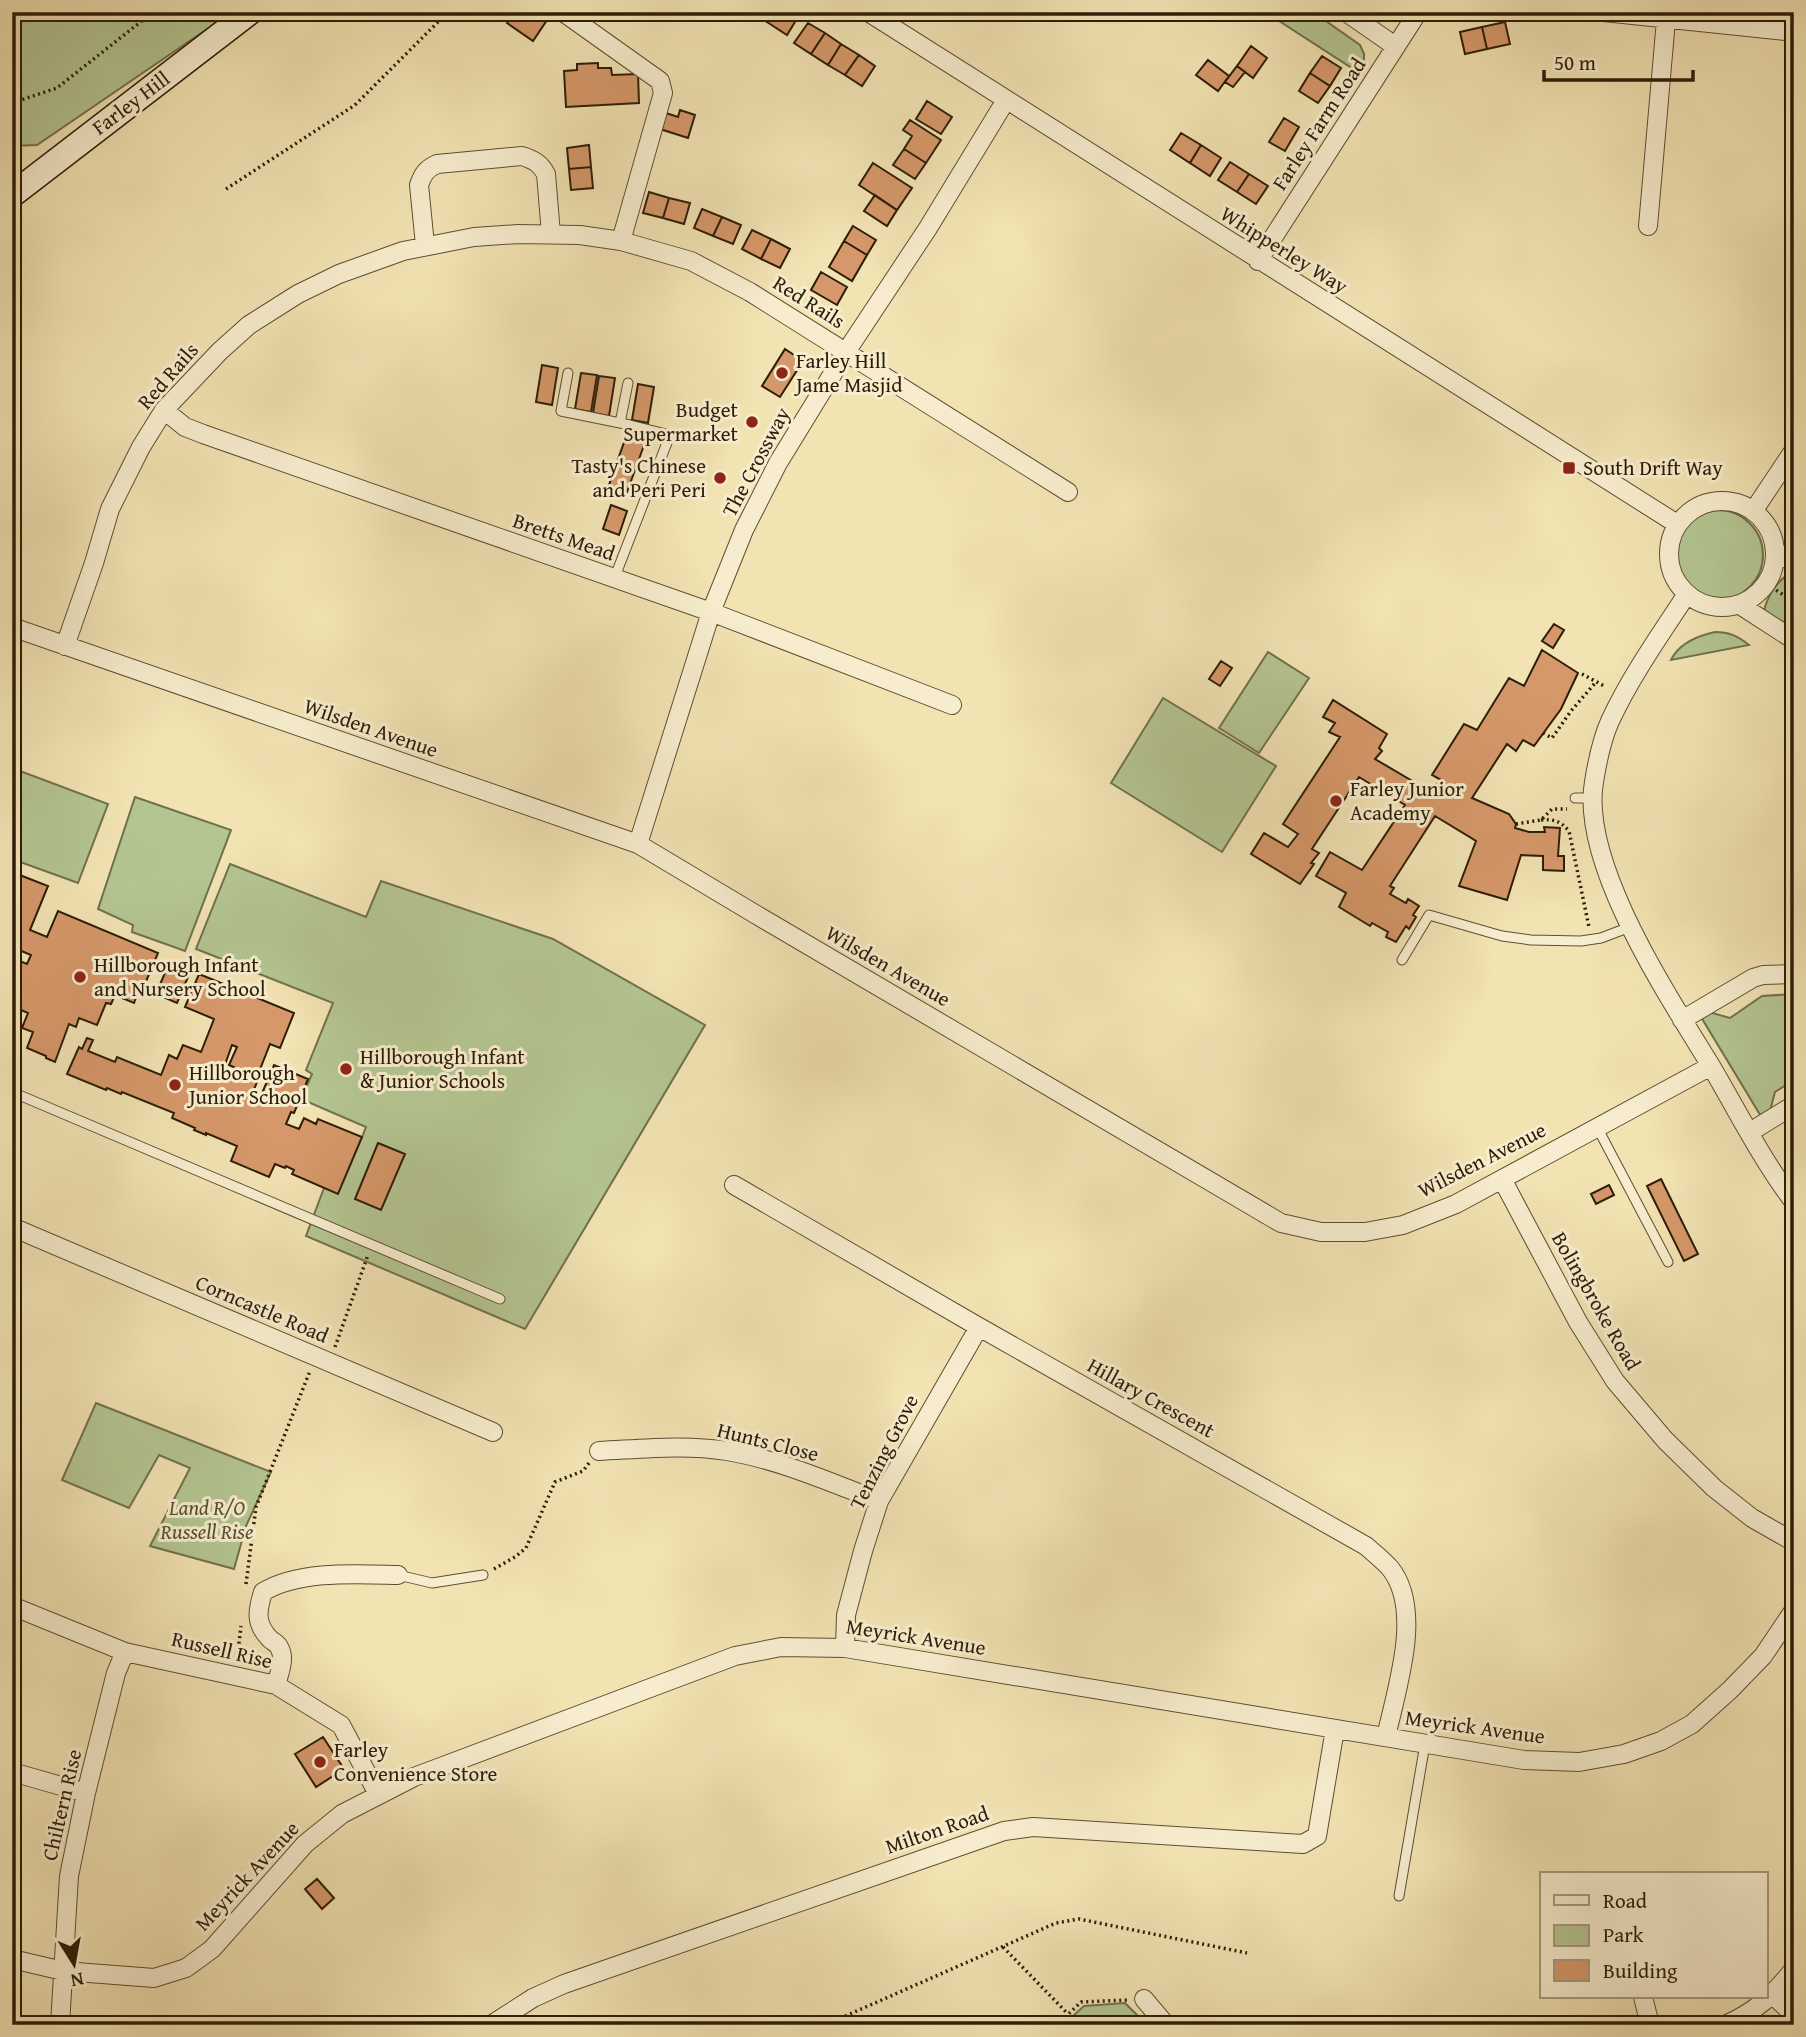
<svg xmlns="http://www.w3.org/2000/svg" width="1806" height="2037" viewBox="0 0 1806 2037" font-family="'Gentium Book Plus',serif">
	<rect width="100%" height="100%" fill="#f2e3b3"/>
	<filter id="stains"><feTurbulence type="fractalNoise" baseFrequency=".00286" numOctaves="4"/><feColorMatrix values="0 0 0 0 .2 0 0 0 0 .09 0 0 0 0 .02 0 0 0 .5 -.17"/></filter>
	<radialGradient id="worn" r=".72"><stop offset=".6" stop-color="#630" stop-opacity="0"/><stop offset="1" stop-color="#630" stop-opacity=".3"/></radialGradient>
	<path fill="#b4c591" stroke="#70714c" stroke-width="2" d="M12 12H232L37 145 12 146Z
		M1277 12H1313L1360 45 1364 54V62L1358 72 1273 17Z
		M1673 555a45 45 0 1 1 90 0a45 45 0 1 1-90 0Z
		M1791 573H1794V637L1764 612C1766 598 1778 579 1791 573Z
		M1715 632C1729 632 1738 636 1749 645L1671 660C1679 643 1697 636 1715 632Z
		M1268 652 1309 678 1259 753 1219 728Z
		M1163 698 1276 766 1222 852 1111 783Z
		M12 768 108 804 78 883 12 859Z
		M135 797 231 830 185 951 132 932 133 925 98 909Z
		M230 864 366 917 381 881 553 939 705 1025 525 1329 306 1236 324 1188 362 1137 366 1127 301 1099 312 1074 306 1070 333 1003 196 949Z
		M1794 994V1080L1775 1092 1769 1115 1762 1118 1701 1017 1709 1012 1730 1018 1762 996Z
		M96 1403 271 1472 246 1526 234 1569 150 1546 190 1468 159 1455 129 1508 62 1480Z
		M1125 2003 1147 2025H1063L1084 2006Z"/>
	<path fill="#d6986a" stroke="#2c1d07" stroke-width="2" fill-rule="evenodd" d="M514 12H542L549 17 533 41 507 23Z
		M752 12H772L767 22Z
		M772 12H791L798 17 787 35 767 22Z
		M1505 22 1510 44 1487 49 1482 27Z
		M808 23 825 33 811 54 794 43Z
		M1482 27 1487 49 1465 54 1460 32Z
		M825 33 841 44 828 65 811 54Z
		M841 44 859 55 845 75 828 65Z
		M1251 46 1267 58 1253 78 1237 66Z
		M859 55 875 66 862 86 845 75Z
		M1322 56 1341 68 1330 86 1310 73Z
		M1208 60 1229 76 1218 91 1196 75Z
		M598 63V68H611L612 75 638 74 639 103 566 107 564 71 577 70V64Z
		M1237 66 1245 72 1233 87 1225 82Z
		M1310 73 1330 86 1318 103 1299 91Z
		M927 101 952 117 941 134 916 119Z
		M680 110 695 115 688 138 660 129 666 113 678 117Z
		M1284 118 1299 127 1285 151 1269 142Z
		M910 120 941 140 926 163 904 149 912 136 903 130Z
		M1181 133 1201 145 1190 163 1170 150Z
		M589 145 591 167 569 169 567 148Z
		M1201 145 1221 158 1210 176 1190 163Z
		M904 149 926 163 915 179 893 165Z
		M1230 162 1249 174 1237 192 1218 180Z
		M873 163 912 188 897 210 859 185Z
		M591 167 593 188 571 190 569 169Z
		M1249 174 1268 186 1256 204 1237 192Z
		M649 192 669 198 663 218 643 213Z
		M875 195 897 210 887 226 864 211Z
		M669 198 690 203 684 224 663 218Z
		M702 209 722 217 713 236 694 228Z
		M722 217 741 225 733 244 713 236Z
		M853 226 876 240 867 255 844 241Z
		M752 230 771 239 761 259 742 249Z
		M771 239 790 249 780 268 761 259Z
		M844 241 867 255 852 281 829 267Z
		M821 272 847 287 837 305 811 290Z
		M785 349 803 361 780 397 762 386Z
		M542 365 558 368 552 405 536 402Z
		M581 373 597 375 591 412 575 409Z
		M599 376 615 378 609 416 593 413Z
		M638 384 654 387 648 423 632 420Z
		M628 431 647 437 627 492 609 485Z
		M611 505 627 511 619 535 603 529Z
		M1554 624 1564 630 1553 648 1542 641Z
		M1542 650 1578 673 1561 709 1534 746 1523 740 1516 751 1507 744 1472 798 1509 814 1516 824 1515 828 1529 832H1545L1544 827 1560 828 1558 856H1564V871L1543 870V856L1521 855 1507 900 1459 886 1476 841 1435 816 1390 886 1394 888 1390 894 1406 903 1408 899 1419 906 1413 915 1416 917 1409 929 1406 926 1396 942 1386 937 1388 932 1372 923 1370 926 1339 907 1346 893 1316 876 1330 852 1362 870 1405 805 1359 777 1312 849 1319 853 1311 863 1314 864 1300 884 1251 854 1264 833 1288 847 1298 834 1283 824 1340 737 1329 732 1335 723 1323 717 1333 700 1387 734 1379 748 1382 751 1375 759 1431 792 1436 784 1440 786 1443 781 1432 775 1464 724 1477 730 1509 678 1524 686Z
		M1221 661 1232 668 1220 686 1209 679Z
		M12 872 48 886 30 930 47 937 58 911 158 953 142 991 139 990 134 1003 115 995 111 1004 106 1003 97 1025 79 1018 76 1027 69 1024 55 1062 46 1058V1056L27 1048 33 1032 22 1028 28 1013 12 1006V958L27 964 31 955 12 947Z
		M167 968 188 977 177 1003 156 994Z
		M199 974 294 1013 280 1048 270 1044 257 1077H255L253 1081 257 1082 253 1092 260 1098 274 1065 308 1079 294 1113 291 1112 286 1124 299 1129 304 1118 316 1124 318 1119 362 1137 338 1194 292 1174 294 1170 286 1166 285 1168 275 1164 269 1177 231 1161 237 1146 206 1133V1135L194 1130 195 1128 172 1118 174 1113 122 1092 121 1094 107 1088 106 1090 67 1074 79 1047 82 1049 87 1038 93 1040 88 1051 115 1062 117 1057 161 1075 169 1055 177 1059 183 1045 201 1052 214 1019 185 1007ZM232 1045 237 1047 229 1065 238 1069 236 1073 226 1069 224 1074 222 1073Z
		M378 1143 405 1154 381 1210 355 1199Z
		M1661 1179 1698 1254 1684 1261 1647 1186Z
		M1609 1185 1614 1195 1596 1204 1591 1194Z
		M323 1737 344 1769 316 1787 295 1754Z
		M317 1879 334 1898 322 1909 305 1889Z"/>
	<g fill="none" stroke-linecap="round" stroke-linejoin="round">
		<g stroke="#5e4e32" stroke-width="11">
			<path id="lane" d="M568 373 561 411 630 425 670 435 614 579
				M620 423 628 383
				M1575 798H1593
				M1402 960 1429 915 1502 936 1531 940 1581 941 1601 938 1630 927
				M12 1092 500 1299
				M1597 1127 1668 1262
				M398 1575 432 1583 483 1575
				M1399 1896 1425 1744"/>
		</g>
		<g stroke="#5e4e32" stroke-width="20">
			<path id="street" d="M563 12 660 81 663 93 621 241
				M868 12 1677 524
				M1346 12 1395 46
				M1604 12 1794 32
				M1648 226 1666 20
				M425 245 419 185C423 174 426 169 437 164L522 156C534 160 540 163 546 174L551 234
				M1258 261 1418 12
				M164 410 185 427 203 434 711 612 952 705
				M1669 554a53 53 0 1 1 106 0a53 53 0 1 1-106 0Z
				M1754 510 1794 450
				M1776 551 1794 563
				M1687 594C1660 635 1631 676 1610 721 1602 739 1597 763 1594 782 1580 864 1669 997 1711 1066 1738 1112 1762 1160 1794 1202
				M1740 605 1794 640
				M12 627 638 844 755 914 1281 1223 1321 1232H1365L1403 1225 1456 1204 1711 1066
				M65 646 94 563 110 509 141 447 164 410 220 351 249 325 298 294 339 274 403 251 474 237 518 234 580 235 621 241 691 261 750 292 1068 492
				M638 844 711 612 744 530 778 463 846 352 928 228 1006 100
				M1682 1020 1753 978 1763 975 1794 974
				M1750 1132 1794 1105
				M1502 1179 1578 1322 1615 1381 1665 1440 1714 1488 1752 1518 1794 1542
				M734 1185 979 1327 1366 1546C1374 1553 1383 1560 1390 1568 1424 1610 1396 1690 1386 1737
				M12 1227 493 1432
				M599 1451C641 1449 685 1444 727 1451 780 1460 830 1482 879 1501
				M12 1606 125 1652 276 1685 341 1725 378 1794
				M845 1648 846 1615 863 1551 879 1501 979 1327
				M276 1685C279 1674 286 1658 279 1647 277 1643 273 1642 270 1639 255 1624 257 1611 263 1592 299 1570 357 1574 398 1575
				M12 1772 86 1793
				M12 1959 63 1971 154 1978 186 1968 212 1949 305 1844 342 1814 414 1777 735 1656 781 1647 845 1648 1524 1760 1579 1762 1624 1754 1661 1741 1692 1724 1730 1690 1763 1656 1794 1610
				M1773 1995 1794 2015
				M1643 1997 1650 2025
				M1144 1999 1166 2025
				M60 2025 69 1876 86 1793 116 1673 125 1652
				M491 2025 533 1998 564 1984 1004 1831 1033 1827 1303 1844 1317 1836 1335 1729
				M1725 2025C1757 2011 1773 1995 1794 1969"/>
		</g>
		<g stroke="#2c1d07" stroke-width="27">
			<path id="secondary" d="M12 195 250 12"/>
		</g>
		<path stroke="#2c1d07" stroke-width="3.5" stroke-dasharray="2 3.5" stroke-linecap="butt" d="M12 103 57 88 153 12
			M226 189 355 105 448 12
			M1767 584 1794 602
			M1582 674 1606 687
			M1543 733 1552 738 1571 711 1596 682
			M1541 820C1555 819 1560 821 1569 831L1589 927
			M1516 824 1541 820 1552 809H1567
			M335 1347 368 1255
			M12 1369 15 1370
			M494 1569 515 1557 526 1548 555 1482 583 1471 589 1463
			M246 1584 256 1507 310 1371
			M237 1660 241 1626
			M1003 1947 1068 2014
			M825 2025 1056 1923 1079 1919 1247 1953
			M1057 2025 1081 2002 1128 2000"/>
		<use href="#lane" stroke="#f7edce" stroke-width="9"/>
		<use href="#street" stroke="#f7edce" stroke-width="18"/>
		<use href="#secondary" stroke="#f7edce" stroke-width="24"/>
	</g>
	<g fill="#8f2418" stroke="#f7edce" stroke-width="2.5">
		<circle cx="782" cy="373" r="7"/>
		<circle cx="752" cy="422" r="7"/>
		<rect x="1562" y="461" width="14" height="14" rx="3.5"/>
		<circle cx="720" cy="478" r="7"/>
		<circle cx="1336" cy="801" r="7"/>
		<circle cx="80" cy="977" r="7"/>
		<circle cx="346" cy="1069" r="7"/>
		<circle cx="175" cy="1085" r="7"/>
		<circle cx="320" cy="1762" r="7"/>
	</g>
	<g text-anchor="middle" stroke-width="6" stroke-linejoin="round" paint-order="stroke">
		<g font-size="21" fill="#2c1d07" stroke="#f7edce">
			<text transform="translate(131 103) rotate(-37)" y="7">Farley Hill</text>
			<text transform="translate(1319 124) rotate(-57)" y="7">Farley Farm Road</text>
			<text transform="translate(1284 250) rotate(32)" y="7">Whipperley Way</text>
			<text transform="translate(809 302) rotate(32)" y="7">Red Rails</text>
			<text transform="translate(168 376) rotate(-49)" y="7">Red Rails</text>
			<text transform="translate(756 462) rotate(-62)" y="7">The Crossway</text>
			<text transform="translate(564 537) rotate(19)" y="7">Bretts Mead</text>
			<text transform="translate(371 728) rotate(19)" y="7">Wilsden Avenue</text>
			<text transform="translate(888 966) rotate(30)" y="7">Wilsden Avenue</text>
			<text transform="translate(1482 1160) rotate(-27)" y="7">Wilsden Avenue</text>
			<text transform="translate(1596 1301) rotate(60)" y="7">Bolingbroke Road</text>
			<text transform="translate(262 1309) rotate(23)" y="7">Corncastle Road</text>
			<text transform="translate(1151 1398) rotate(29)" y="7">Hillary Crescent</text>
			<text transform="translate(768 1442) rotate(14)" y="7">Hunts Close</text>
			<text transform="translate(884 1452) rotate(-63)" y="7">Tenzing Grove</text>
			<text transform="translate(916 1637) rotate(9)" y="7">Meyrick Avenue</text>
			<text transform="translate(222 1650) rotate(13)" y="7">Russell Rise</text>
			<text transform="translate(1475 1727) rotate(8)" y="7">Meyrick Avenue</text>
			<text transform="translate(62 1805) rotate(-77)" y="7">Chiltern Rise</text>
			<text transform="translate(937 1830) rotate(-19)" y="7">Milton Road</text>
			<text transform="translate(247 1876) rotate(-47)" y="7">Meyrick Avenue</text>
		</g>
		<g font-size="21" fill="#2c1d07" stroke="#f7edce" text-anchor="start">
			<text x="796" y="368">Farley Hill<tspan x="796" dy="24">Jame Masjid</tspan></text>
			<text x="738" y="417" text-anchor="end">Budget<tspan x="738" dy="24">Supermarket</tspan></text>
			<text x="706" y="473" text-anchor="end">Tasty's Chinese<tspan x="706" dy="24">and Peri Peri</tspan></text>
			<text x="1583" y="475">South Drift Way</text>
			<text x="1350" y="796">Farley Junior<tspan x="1350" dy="24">Academy</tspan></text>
			<text x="94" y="972">Hillborough Infant<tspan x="94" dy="24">and Nursery School</tspan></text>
			<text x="360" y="1064">Hillborough Infant<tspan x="360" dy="24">&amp; Junior Schools</tspan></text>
			<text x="189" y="1080">Hillborough<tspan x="189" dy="24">Junior School</tspan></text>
			<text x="334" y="1757">Farley<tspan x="334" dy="24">Convenience Store</tspan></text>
		</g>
		<g font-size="21" font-style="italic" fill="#554f30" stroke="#f7edce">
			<text x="207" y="1515">Land R/O<tspan x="207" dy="24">Russell Rise</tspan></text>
		</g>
	</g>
	<rect width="1806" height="2037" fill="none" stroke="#f2e3b3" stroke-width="42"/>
	<rect x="14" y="14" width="1778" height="2009" fill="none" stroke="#2c1d07" stroke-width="3.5"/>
	<rect x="21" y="21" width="1764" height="1995" fill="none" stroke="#2c1d07" stroke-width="2"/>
	<rect x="1540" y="1872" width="228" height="126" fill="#f7edce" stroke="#a69a7e" stroke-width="2"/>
	<rect x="1554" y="1895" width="35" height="10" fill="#f7edce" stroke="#a69a7e" stroke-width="2"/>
	<text x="1603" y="1908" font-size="21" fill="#2c1d07">Road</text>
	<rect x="1554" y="1925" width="35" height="21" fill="#b4c591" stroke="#a69a7e" stroke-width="2"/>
	<text x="1603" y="1942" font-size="21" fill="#2c1d07">Park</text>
	<rect x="1554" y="1960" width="35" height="21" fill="#d6986a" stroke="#a69a7e" stroke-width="2"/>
	<text x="1603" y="1978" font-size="21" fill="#2c1d07">Building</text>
	<g transform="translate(74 1964) rotate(169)" stroke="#f7edce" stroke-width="5" paint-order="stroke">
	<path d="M0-5L12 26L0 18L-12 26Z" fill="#2c1d07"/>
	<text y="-10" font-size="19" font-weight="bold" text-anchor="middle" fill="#2c1d07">N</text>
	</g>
	<path d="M1544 70v10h149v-10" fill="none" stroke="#2c1d07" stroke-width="3.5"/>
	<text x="1554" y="70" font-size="21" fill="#2c1d07" stroke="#f7edce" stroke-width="5" paint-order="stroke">50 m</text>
	<rect width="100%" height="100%" filter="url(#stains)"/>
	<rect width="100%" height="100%" fill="url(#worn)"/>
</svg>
